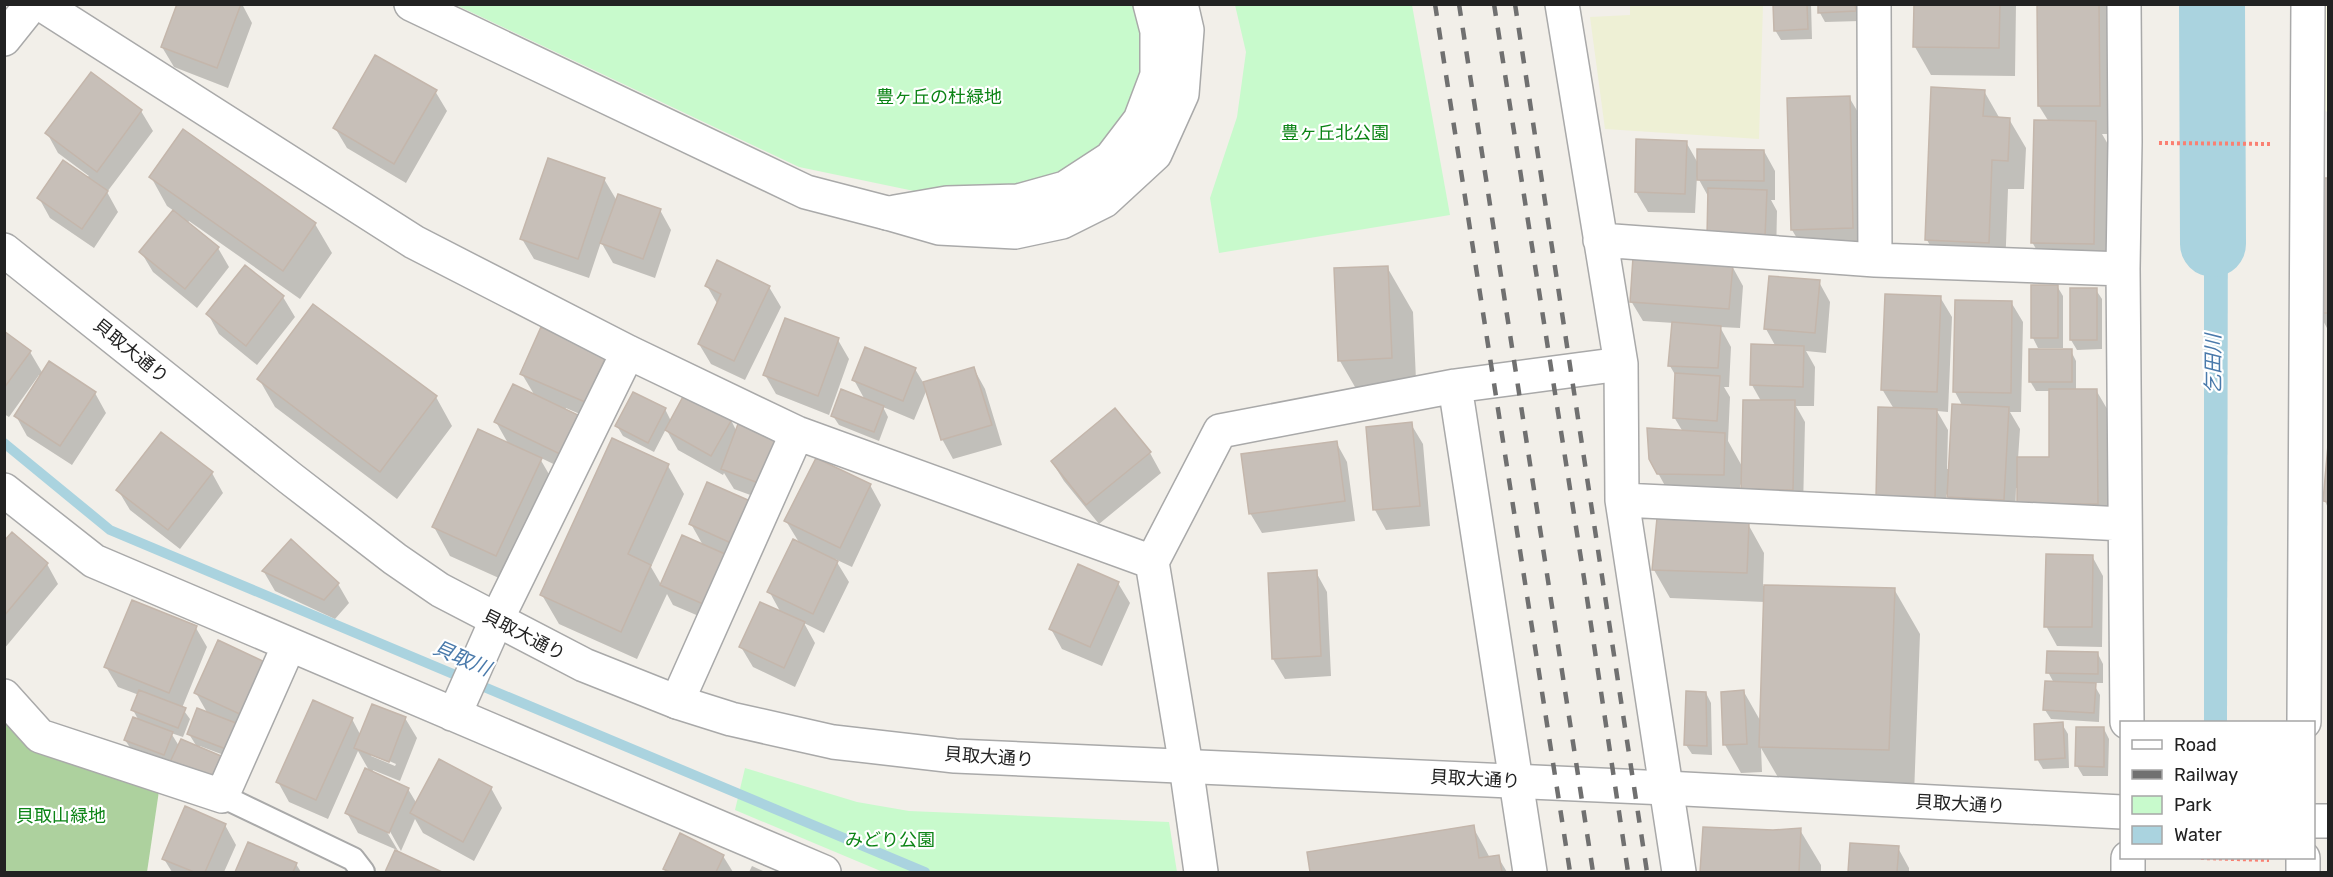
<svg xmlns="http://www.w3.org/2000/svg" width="2333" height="877" viewBox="0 0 2333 877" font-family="Rubik,'Noto Sans JP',sans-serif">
	<rect width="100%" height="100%" fill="#f2efe9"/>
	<path fill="#ffffe5" d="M2317 5H2328V113L2317 103Z"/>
	<path fill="#eef0d5" d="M1630 5H1763L1759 139 1605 129 1590 17 1630 15Z"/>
	<path fill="#add19e" d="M4 706 160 784 147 872H5Z"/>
	<path fill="#c8facc" d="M456 5H1135L1144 34 1143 72 1129 116 1100 153 1061 177 1016 188 914 191 799 167Z
		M1235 5H1412L1450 215 1219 253 1210 198 1237 117 1246 52Z
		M745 768 857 802 909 811 1169 822 1177 872H883L735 810Z"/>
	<path fill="#aad3df" d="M2204 153 2228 156 2227 722H2204Z"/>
	<path fill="#0003" fill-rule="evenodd" d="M179 4H242L252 23 228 88 174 67 162 47Z
		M1775 4H1811L1812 39 1781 40 1775 30Z
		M1819 4H1860V21L1825 22 1820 13Z
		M1915 4H2016L2015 76 1931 75 1915 47Z
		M2038 4H2114L2115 134H2102L2112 151 2109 272 2049 271 2032 242 2049 122 2039 106Z
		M91 74 141 111 153 131 107 192 118 212 94 248 50 218 39 198 89 176 58 153 47 133Z
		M435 91 447 111 406 183 347 148 335 128Z
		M1984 91 2000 119H2009L2026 148 2024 189H2008L2005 271 1943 268 1927 240Z
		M1849 97 1866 126 1869 257 1809 258 1792 230Z
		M183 131 315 224 332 253 300 299 189 221 188 223 218 248 229 267 197 308 153 272 141 252 174 211 167 206 151 177Z
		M1686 142 1699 165 1764 151 1775 171V200H1771L1777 211 1776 257 1709 198 1697 176 1695 213 1648 212 1636 192Z
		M604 179 617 201 660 210 671 230 655 278 613 263 601 242 589 278 534 259 522 239Z
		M2320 180H2328V330L2319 313Z
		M1732 266 1743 286 1740 328 1720 327 1731 347 1729 387H1724L1730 397 1728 441 1743 468 1761 401 1752 385 1776 347 1766 329 1819 282 1830 302 1826 353 1806 351 1815 367 1814 406H1796L1805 422 1803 509H1754L1740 484V503L1674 502 1658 473 1683 432 1674 417 1677 378 1670 366 1674 323 1643 321 1631 301Z
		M245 267 283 297 295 317 257 365 219 334 208 314Z
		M1387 267 1413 312 1417 403 1366 406 1340 361 1335 269Z
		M707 286 769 287 781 307 745 380 711 364 699 344 718 305Z
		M2057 286 2063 296V348H2038L2033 338Z
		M2096 290 2102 299V349L2077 350 2071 340Z
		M1940 297 1952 317 1948 412 1937 411 1948 430 1947 469H1950L1963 407 1955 392 2011 302 2023 322 2021 412H2010L2020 429 2018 459H2050V391H2036L2030 381 2071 351 2076 361V390H2096L2113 419 2114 532H2035L2019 488H2016L2015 519 1960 516 1946 494V519L1889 518 1894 409 1882 389Z
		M4 333 30 352 43 374 95 393 106 413 72 465 27 436 16 416 41 377 39 375 9 417 4 414Z
		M838 340 849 359 829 415 776 394 765 375Z
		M605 358 617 378 596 421 566 408 565 410 574 474 539 457 557 488 512 584 450 556 434 527 509 445 496 422 535 396 522 374Z
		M915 369 924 384 974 369 985 389 1002 445 953 459 942 439 927 389 914 420 883 407 888 417 879 441 839 425 833 416 865 400 854 380Z
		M259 379 436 397 452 426 397 499 275 407Z
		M665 409 671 421 731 420 772 503 734 489 724 473 723 475 678 450 666 429 654 452 623 436 617 426Z
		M1115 410 1150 453 1161 473 1099 524 1064 481 1052 462Z
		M1411 424 1423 444 1430 526 1386 530 1375 510 1368 428Z
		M1336 442 1347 462 1355 521 1262 533 1250 513Z
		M2328 461V508L2325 501Z
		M668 466 684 494 651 567 662 586 683 537 704 547 691 524 708 484 743 562 722 553 736 575 715 623 673 605 667 594 637 659 559 624 542 595Z
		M212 473 223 493 180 549 130 510 118 490Z
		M870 485 881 505 852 567 835 559 849 582 824 633 804 623 815 643 795 687 753 667 741 647 781 613 769 591 800 544 786 521Z
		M1748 524 1764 553 1763 586 1894 589 1920 634 1914 795 1786 791 1761 748 1762 772 1741 773 1725 745 1744 692 1761 722 1765 602 1670 598 1654 570Z
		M4 535 7 540 47 564 58 584 4 649Z
		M2092 556 2103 576 2102 647 2057 646 2046 626Z
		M264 572 338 584 349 603 335 619 275 591Z
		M1316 572 1327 592 1331 676 1285 679 1273 659 1269 574Z
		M1118 583 1130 603 1102 666 1062 649 1051 629Z
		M196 628 207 647 182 708 190 719 183 737 171 733 179 746 197 747 189 734 208 714 196 693 268 665 237 760 200 746 199 748 220 758 226 767 216 789 178 772 171 760 169 764 131 749 125 740 139 721 133 710 139 695 118 687 106 667Z
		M2098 654 2103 664V683H2093L2100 695 2099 722 2051 719 2045 710 2054 683 2048 672Z
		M1706 693 1711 703 1712 755 1692 754 1686 745Z
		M405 718 417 738 400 781 373 770 372 773 408 789 417 804 491 788 502 808 474 861 423 833 415 819 401 851 387 826 384 827 400 854 438 872H387L397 850 358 833 347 813 370 772 358 751 328 819 289 802 278 782 352 719 361 736ZM371 753 396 764 395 766 371 756Z
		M2062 724 2068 734 2069 768 2043 769 2037 759Z
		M2104 729 2109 739 2108 776H2083L2077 766Z
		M225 825 236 845 224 872H172L164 859Z
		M1473 827 1490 858 1498 857 1507 872H1312L1309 853Z
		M1704 828 1773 831 1800 830 1821 865V872H1701Z
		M249 844 296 864 301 872H237Z
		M1852 845 1898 848 1909 868V872H1850Z
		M723 856 733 872H666L664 869Z
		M752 866 765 872H749Z"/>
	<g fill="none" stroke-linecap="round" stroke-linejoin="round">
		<path stroke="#aad3df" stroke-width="10" d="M4 443 110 530 925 872"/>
		<path stroke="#aad3df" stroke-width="66" d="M2212 4 2213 244"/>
	</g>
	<path fill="#c7bfb8" stroke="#c4b6ab" stroke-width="1.5" d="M177 4H241L217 68 161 47Z
		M1773 4H1807L1808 29 1774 31Z
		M1818 4H1855L1856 11 1818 13Z
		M1914 4H2000L1999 48 1913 47Z
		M2037 4H2099L2100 106H2038Z
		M375 55 437 90 394 164 333 128Z
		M91 72 142 110 97 172 45 133Z
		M1931 87 1985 90 1983 116 2010 118 2008 161 1992 160 1989 243 1925 240Z
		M1850 96 1853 228 1791 230 1787 98Z
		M2034 120 2096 121 2094 244 2031 243Z
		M183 129 316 223 283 271 149 177Z
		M1636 139 1687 141 1685 194 1635 192Z
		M1697 149 1764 150V181L1697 180Z
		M548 158 605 178 578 259 520 239Z
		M63 160 108 191 82 229 37 198Z
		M2318 178H2328V313H2317Z
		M1708 188 1767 190 1765 237 1707 236Z
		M618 194 661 209 643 259 600 243Z
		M173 210 219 247 185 289 139 252Z
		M1633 257 1733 264 1729 309 1630 302Z
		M717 260 770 286 734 361 698 344 721 294 705 286Z
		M245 265 284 296 246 346 206 314Z
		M1388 266 1392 358 1338 361 1334 268Z
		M1769 276 1820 280 1815 333 1764 329Z
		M2031 285H2058V338H2031Z
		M2070 288H2097V340H2070Z
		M1885 294 1941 296 1937 392 1881 390Z
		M1955 300 2012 301 2011 393 1953 392Z
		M313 304 437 396 380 472 257 379Z
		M785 318 839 338 818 396 763 375Z
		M1672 322 1721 326 1718 368 1668 366Z
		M541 327 606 357 585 402 520 374Z
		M4 331 31 351 4 388Z
		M1751 344 1804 346 1803 387 1750 385Z
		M865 347 916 368 903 401 852 380Z
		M2029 349H2072V382H2029Z
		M49 361 96 392 60 446 14 416Z
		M974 367 992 425 941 440 923 382Z
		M1675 373 1720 376 1717 421 1673 418Z
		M513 384 580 416 562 455 494 422Z
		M841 389 884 406 874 432 831 416Z
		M2049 389H2097L2098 504H2017V457H2049Z
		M633 392 666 408 648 443 615 426Z
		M685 393 732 419 711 456 665 430Z
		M1743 400H1795L1793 490 1741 489Z
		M1952 404 2009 407 2004 500 1947 497Z
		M1878 407 1937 409 1935 500 1876 498Z
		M1115 408 1151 452 1086 505 1051 461Z
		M1412 422 1420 506 1373 510 1366 427Z
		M738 424 778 440 761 484 721 469Z
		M1647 428 1725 433 1724 475 1657 474 1649 459Z
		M478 429 542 458 496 556 432 527Z
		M161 432 213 472 168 530 116 490Z
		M612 438 669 464 628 554 651 565 621 632 540 595Z
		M1337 441 1345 501 1249 514 1241 454Z
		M2328 445V502L2323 501Z
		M816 458 871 484 840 548 784 521Z
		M707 482 750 501 731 543 689 524Z
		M1657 518 1749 523 1747 573 1652 570Z
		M12 532 48 563 4 616V541Z
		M682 535 725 554 703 604 660 585Z
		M291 539 339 583 324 600 262 571Z
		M793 539 838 561 813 614 767 592Z
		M2046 554 2093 555 2092 627H2044Z
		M1078 564 1119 582 1090 647 1049 629Z
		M1317 570 1321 656 1272 659 1268 573Z
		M1764 585 1895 588 1889 750 1759 747Z
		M132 600 197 626 169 693 104 667Z
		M760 602 805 622 784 668 739 647Z
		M218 640 269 664 244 716 194 693Z
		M2047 651 2098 652V674L2046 673Z
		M2045 681 2096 683 2094 713 2043 710Z
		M139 690 186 708 178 728 131 710Z
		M1744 690 1747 744 1723 745 1721 692Z
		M1686 691 1706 692 1707 746 1684 745Z
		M313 700 353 718 316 800 276 782Z
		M372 704 406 717 389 762 354 748Z
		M197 708 241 725 231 751 187 734Z
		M133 717 173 732 164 755 124 740Z
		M2063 722 2065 758 2035 760 2034 724Z
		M2076 727H2104V767L2075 766Z
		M181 739 221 756 211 780 170 762Z
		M439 759 492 787 463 842 410 813Z
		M365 768 409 788 389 833 345 813Z
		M185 806 226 824 205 872H194L162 859Z
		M1474 825 1479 858 1499 855 1502 872H1310L1307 852Z
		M1703 827 1773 830 1801 828 1799 872H1700Z
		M680 833 724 855 716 872H670L663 869Z
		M248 842 297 863 293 872H235Z
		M1850 843 1899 846 1897 872H1848Z
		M395 850 442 872H385Z"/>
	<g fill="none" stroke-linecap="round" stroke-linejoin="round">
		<g stroke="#a9a9a9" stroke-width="26">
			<path id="service" d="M222 796 353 859 363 872"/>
		</g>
		<g stroke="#a9a9a9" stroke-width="36">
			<path id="minor" d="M41 4 414 242 628 352 797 433 1152 562 1220 431 1455 386 1621 364
				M1562 4 1621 364 1622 500 1679 872
				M1874 4 1875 260
				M2124 4 2125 142 2123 269 2127 722
				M895 212 947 203 1018 201 1065 188 1111 158 1140 120 1157 75V31L1150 4
				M887 213 939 228 1015 232 1062 222 1104 201 1155 154 1182 94 1187 30 1181 4
				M1600 240 1875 260 2123 269
				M1455 386 1530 872
				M4 490 94 561 824 872
				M1622 500 2124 524
				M1152 562 1186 766 1201 872
				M4 696 40 736 222 796 289 645
				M677 702 797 433
				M452 714 460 702 496 621 628 352
				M2304 722 2308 4
				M2128 858V872
				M2303 858V872"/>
		</g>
		<g stroke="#a9a9a9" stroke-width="36">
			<path id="tertiary" d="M411 4 806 192 887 213
				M4 39 32 4
				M4 250 290 478 395 559 440 590 584 665 677 702 731 719 833 742 955 756 1666 788 2122 812
				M2314 821H2328"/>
		</g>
		<path stroke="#fa8072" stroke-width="4" stroke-dasharray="3 3" stroke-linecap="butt" d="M2159 143 2271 144
			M2201 858 2269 860"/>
		<use href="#service" stroke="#fff" stroke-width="22"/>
		<use href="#minor" stroke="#fff" stroke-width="33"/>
		<use href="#tertiary" stroke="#fff" stroke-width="33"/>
		<path stroke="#707070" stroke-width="4.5" stroke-dasharray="12 12" stroke-linecap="butt" d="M1435 4 1570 872
			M1459 4 1593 872
			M1494 4 1584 578 1628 872
			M1515 4 1647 872"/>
	</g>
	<g text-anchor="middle" stroke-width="4.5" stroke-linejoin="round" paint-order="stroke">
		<g font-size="18" fill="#0c8416" stroke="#fff">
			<text x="939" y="103">豊ヶ丘の杜緑地</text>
			<text x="1335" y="139">豊ヶ丘北公園</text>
			<text x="61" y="822">貝取山緑地</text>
			<text x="890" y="846">みどり公園</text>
		</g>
		<g font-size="18" fill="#222" stroke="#fff">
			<text transform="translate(131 351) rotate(39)" y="6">貝取大通り</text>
			<text transform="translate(524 635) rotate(27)" y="6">貝取大通り</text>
			<text transform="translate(989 757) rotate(4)" y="6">貝取大通り</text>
			<text transform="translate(1475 779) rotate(3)" y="6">貝取大通り</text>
			<text transform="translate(1960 804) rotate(3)" y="6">貝取大通り</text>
		</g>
		<g font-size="20" font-style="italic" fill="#4a7aab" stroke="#fff">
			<text transform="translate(2213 364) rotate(-90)" y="7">乞田川</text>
			<text transform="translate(462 658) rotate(23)" y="7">貝取川</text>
		</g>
	</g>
	<rect width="2333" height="877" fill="none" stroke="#222222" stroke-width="12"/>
	<rect x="2120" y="721" width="195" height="138" fill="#ffffff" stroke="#a7a7a7" stroke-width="1.5"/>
	<rect x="2132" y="740" width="30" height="9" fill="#ffffff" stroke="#a7a7a7" stroke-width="1.5"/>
	<text x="2174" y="751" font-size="18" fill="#222222">Road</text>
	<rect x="2132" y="770" width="30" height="9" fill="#707070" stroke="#a7a7a7" stroke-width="1.5"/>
	<text x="2174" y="781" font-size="18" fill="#222222">Railway</text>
	<rect x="2132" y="796" width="30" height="18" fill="#c8facc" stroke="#a7a7a7" stroke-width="1.5"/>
	<text x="2174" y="811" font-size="18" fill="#222222">Park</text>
	<rect x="2132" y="826" width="30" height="18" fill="#aad3df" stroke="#a7a7a7" stroke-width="1.5"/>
	<text x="2174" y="841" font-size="18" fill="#222222">Water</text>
</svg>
